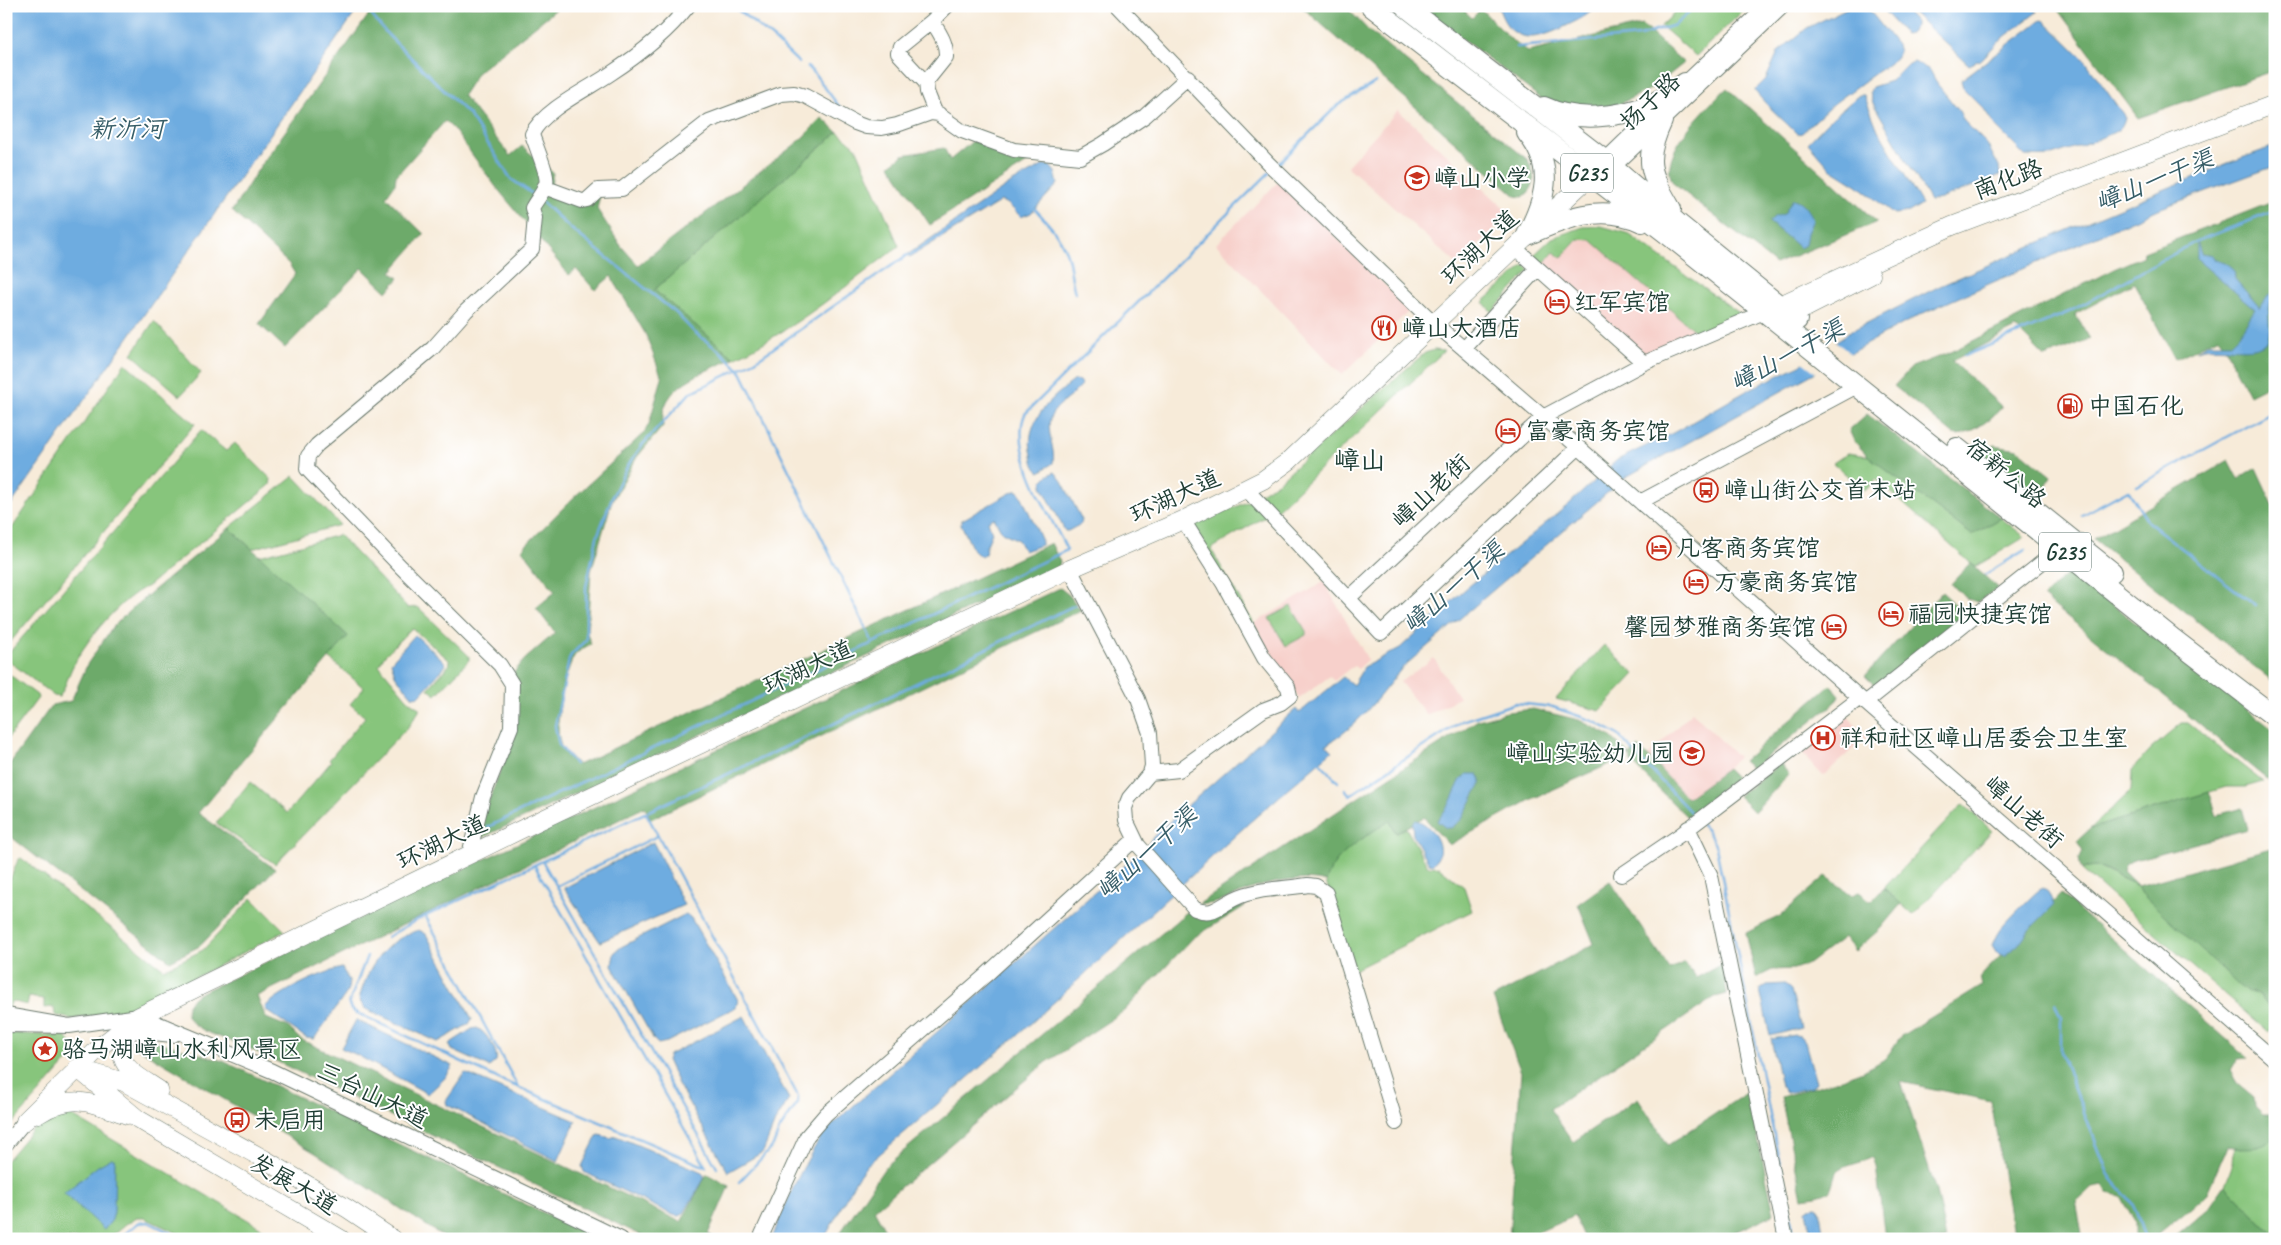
<svg xmlns="http://www.w3.org/2000/svg" width="2281" height="1245" viewBox="0 0 2281 1245" font-family="Caveat,'LXGW WenKai TC',sans-serif">
	<rect width="100%" height="100%" fill="#fff"/>
	<filter id="ink" filterUnits="userSpaceOnUse"><feTurbulence type="fractalNoise" baseFrequency=".02" numOctaves="2"/><feDisplacementMap in="SourceGraphic" scale="10" xChannelSelector="R" yChannelSelector="G"/><feConvolveMatrix kernelMatrix="1 2 1 2 8 2 1 2 1" color-interpolation-filters="sRGB"/></filter>
	<filter id="wash" filterUnits="userSpaceOnUse"><feTurbulence type="fractalNoise" baseFrequency=".0096" numOctaves="4" result="noise"/><feDisplacementMap in="SourceGraphic" scale="20" xChannelSelector="R" yChannelSelector="G"/><feGaussianBlur stdDeviation="1.12" result="paint"/><feColorMatrix in="noise" values="0 0 0 0 0 0 0 0 0 0 0 0 0 0 0 0 0 1.4 0 .05"/><feComposite in="paint" operator="in"/></filter>
	<g filter="url(#wash)">
		<rect width="100%" height="100%" fill="#f7ebd9"/>
		<path fill="#f7d0cb" d="M1398 110 1510 213 1458 265 1347 166Z
			M1279 181 1410 310 1342 375 1216 244Z
			M1578 239 1591 240 1697 333 1644 357 1542 265 1554 252 1561 258Z
			M1324 582 1368 660 1358 669 1354 666 1349 669 1334 681 1330 676 1299 699 1253 624Z
			M1434 658 1459 698 1427 715 1400 682Z
			M1692 712 1738 757 1723 773 1688 798 1648 756Z
			M1844 712 1866 737 1823 776 1800 751Z"/>
		<path fill="#87c57b" stroke="#538158" d="M1682 6H1748L1696 56 1661 26Z
			M838 132 856 147 899 246C846 286 794 330 734 358L654 290Z
			M1601 226 1627 233 1742 315 1697 333 1591 240 1578 239 1561 258 1554 252 1542 265 1534 259V255L1552 238 1583 227Z
			M1525 265 1530 270 1492 312 1483 302Z
			M154 321 201 373 180 396 132 354Z
			M1434 350 1444 351 1278 509 1275 510 1259 494 1278 482 1414 362 1425 353Z
			M125 363 195 424 6 647V537Z
			M201 430 226 451 235 443 271 479 270 485 148 586C121 598 88 638 74 664 68 675 66 687 59 697L54 696 6 659 7 655Z
			M1848 453 1868 456 1972 535 2001 518 2025 537 1975 567 1876 479 1865 491 1833 463Z
			M294 476 340 525 252 549 229 528Z
			M1249 501 1266 516 1211 549 1267 647 1263 649 1193 528 1196 524Z
			M339 535 408 608 418 607 469 656V660L436 695 428 689 450 664 449 660 412 628 384 656 379 665 410 702 419 708V711L409 726 275 864 216 823 250 782 287 813 331 762 329 760 365 717 350 704 364 688 329 658 348 636 259 556Z
			M1291 606 1306 631V635L1286 646 1269 618Z
			M1604 645 1635 674 1600 711 1556 699Z
			M6 672 37 695 38 698 6 741Z
			M2182 723H2188L2263 782 2245 787H2226L2090 829 2131 791 2132 770 2151 749Z
			M1963 804 1992 831 1913 915 1884 888Z
			M1389 820 1396 833 1406 828 1428 866 1439 867 1464 887 1472 911 1354 970 1326 882C1332 854 1367 836 1389 820Z
			M21 858 164 969 203 950 252 898 285 931 133 1010 71 1019 55 1015 54 1007 44 1008V999L29 997 27 1005 11 1001 9 1009 6 1008V889L18 860Z
			M2095 866 2138 886 2142 894 2248 993 2260 995C2270 1009 2281 1017 2269 1033L2082 870 2087 867Z
			M6 1033 65 1036 72 1044V1052L66 1063 6 1131Z
			M66 1112 280 1239H190L145 1218H137L126 1224 108 1239H6V1161L33 1129 44 1119Z
			M2275 1134V1236L2225 1185 2232 1166 2235 1147 2242 1148Z"/>
		<path fill="#6daa6b" stroke="#467450" d="M375 6 559 7 478 72 463 95 510 156 522 146 553 173 551 185 573 204 600 195 597 209 621 246 638 265 797 143 822 118 838 132 654 290 734 358C704 373 658 385 663 426L637 457 612 501 591 571 587 633 591 644C585 647 576 652 573 658 564 676 552 730 562 748 566 754 573 759 578 765L1051 543 1060 562 1059 566 477 840 485 811 514 734 512 675 524 660 555 633 536 608 555 592 522 549 570 501 644 433 649 424 662 378 646 335 611 276 595 290 576 269 569 275 496 187 454 130 445 121 396 176 395 184 386 197 424 234 391 272 399 278 387 292 362 268 285 348 259 324 295 274 289 264 232 211 259 168Z
			M1301 6H1345L1369 31 1528 160C1535 175 1538 186 1523 197L1516 196Z
			M1419 6H1460L1472 18 1481 9 1514 42 1528 52 1642 25 1684 63 1653 88 1617 105 1585 110 1543 100Z
			M2055 6H2275V70L2138 118Z
			M1727 88 1877 222 1775 264 1674 184C1654 156 1708 106 1727 88Z
			M974 140 1035 158 930 225 890 165 903 155 944 148 950 160Z
			M2275 201V382L2249 395 2219 337 2175 359 2134 283 2075 314 2090 339 2045 357 2016 328 1952 361 2002 407C1994 417 1967 439 1953 434L1894 386 1912 367 1951 352 2114 269 2143 256 2144 252Z
			M1867 414 2001 518 1972 535 1868 456 1854 441 1849 430Z
			M1995 445 2018 449 2051 476 2039 502 1978 454Z
			M2229 460 2239 479 2256 468 2275 509V683L2094 539Z
			M229 528 348 636 198 813 275 869 200 946 170 961 6 833V769L52 705 71 701 88 663 112 628 131 609Z
			M1970 563 1998 588 1977 602 1966 598 1951 584Z
			M2070 572 2275 731V786L2043 597Z
			M1060 588 1069 595 1081 610 651 819 645 807 257 996 266 1018 288 1027 300 1039 681 1222 707 1174 729 1186 708 1234 717 1239H649L242 1045C222 1037 161 1023 198 994Z
			M1942 592 1961 610 1963 614 1960 618 1877 685H1874L1865 676Z
			M1830 685 1839 695 1836 702 1755 766 1751 768 1743 761Z
			M1533 709 1579 720 1610 736 1630 755 1639 747 1687 798 1727 769 1736 778 1687 817 1631 762 1630 755 1532 799 1449 845 1424 817 1396 833 1389 820C1367 837 1332 854 1326 882 1307 876 1272 882 1254 888 1235 894 1219 906 1199 904L1371 789 1478 720 1507 712Z
			M1780 764 1789 774 1754 812 1738 796Z
			M2209 792 2217 815 2242 808 2248 829 2131 861 2125 865 2123 871 2138 886 2275 847V1013L2260 995 2248 993 2239 986 2142 894 2138 886 2103 869 2095 866 2087 867 2082 870C2078 863 2079 858 2083 851L2077 841 2090 829Z
			M1826 876 1852 895 1859 892 1871 901 1884 888 1901 904 1880 929 1855 951 1844 937 1810 963 1794 969 1772 970 1756 978 1746 933 1780 916Z
			M1610 881 1670 969 1685 962 1696 978 1722 964 1727 994 1715 997 1550 1109 1573 1142 1638 1098 1668 1145 1748 1092 1774 1214 1720 1239H1584L1574 1216 1523 1239H1509L1521 1072 1493 998 1594 944 1578 904Z
			M2061 894 2248 1058 2237 1059 2230 1071 2237 1083 2254 1097 2255 1107 2263 1115H2270L2275 1110C2275 1118 2276 1128 2274 1134 2267 1152 2243 1148 2227 1146L2207 1193 2191 1208 2153 1239H2135V1222L2121 1196 2108 1193 2103 1185 2092 1187 2076 1202 2083 1239H2014L1991 1101 1901 1082 1936 1191 1946 1239H1885L1876 1166 1873 1157C1862 1163 1849 1164 1840 1170 1832 1175 1834 1185 1829 1191 1823 1196 1809 1197 1802 1198L1781 1097C1812 1087 1856 1078 1883 1060 1888 1057 1896 1042 1901 1036L1982 986 1980 977Z
			M1245 906 1193 938 1124 1011 1044 1064 874 1210 890 1239H836L886 1166 1187 912 1195 915Z
			M141 1039 153 1040 223 1061 599 1239H447L317 1154 134 1046Z
			M2225 1185 2275 1236V1239H2173L2209 1208Z"/>
		<path fill="#6eace0" stroke="#46748a" d="M6 6H360L6 512Z
			M1501 6H1591L1593 10C1584 18 1574 22 1562 28 1534 41 1511 44 1499 9Z
			M1866 6 1897 45 1899 52 1896 58 1832 105 1802 133 1797 134C1790 126 1756 96 1755 90L1766 79 1778 52 1807 28 1849 7Z
			M1884 6H1901L1916 22V26L1910 33 1905 34 1885 12Z
			M1906 6H2034L2037 12 1999 41 1982 59 1969 65Z
			M2041 20 2045 21 2084 59 2125 117C2124 122 2122 127 2118 130 2112 135 2057 154 2048 156 2041 157 2033 156 2025 156L1996 127 1984 109 1963 88 1961 80Z
			M1914 62 1930 70 1938 85 1959 111 1964 121 1987 144 1999 167 2000 175 1941 199 1930 201 1873 103 1870 92 1872 87 1891 81 1906 65Z
			M1859 95H1864L1878 130 1922 204 1909 212 1894 214 1857 185 1830 168 1808 143 1831 119Z
			M2275 146V166L2161 208 1921 314 1626 477 1402 668C1379 697 1358 726 1326 745L1332 751 1250 822 1027 1027 867 1165 857 1178 824 1239H772C785 1202 803 1165 824 1132L1138 854 1158 832 1296 709 1299 713 1343 677 1353 685 1364 667 1400 648 1463 591 1568 505 1617 460 1673 433 1750 389 1800 365 1853 330 1940 286 2079 225 2228 163Z
			M1044 165H1049L1055 172 1058 184 1031 213 1021 217 1008 204 1001 201 910 257 907 255 1011 183Z
			M1793 199C1803 201 1809 212 1813 220L1807 233 1805 245 1800 248 1769 222 1774 217 1784 214Z
			M2197 241 2201 253 2212 255 2215 260 2228 264 2234 269 2235 279 2260 308 2268 296 2275 292C2275 299 2271 300 2269 307 2267 319 2273 331 2266 343 2245 356 2220 342 2197 350L2210 343H2231L2239 335 2255 309 2202 264 2197 258Z
			M1075 380 1080 381 1081 385C1074 396 1057 404 1051 416 1045 430 1056 449 1053 463L1040 472C1034 468 1033 462 1032 455 1023 422 1051 398 1075 380Z
			M1055 472 1062 481 1082 520 1081 524 1068 531H1065L1042 486C1042 478 1048 475 1055 472Z
			M1014 491H1018L1021 495 1042 541 1041 545 1024 551 1018 540 1002 532 994 518 988 521 992 533 986 547 987 552 981 557 973 550 961 524 962 520Z
			M415 635 443 660 446 665 419 696 413 697 396 677 391 662Z
			M1467 774H1478L1481 780 1480 785 1461 820 1451 828H1446L1437 821 1449 805 1461 779Z
			M1415 820C1432 823 1450 852 1432 864L1429 863 1413 835 1412 823Z
			M653 842 684 905 600 942 564 888Z
			M2042 888 2048 892 2054 905 2029 930 2018 945 2004 956 1997 953 1992 945C1994 941 1996 935 1999 931 2002 926 2037 890 2042 888Z
			M686 914 691 918 738 1000 736 1007 667 1042 658 1044 654 1040 612 966 614 953 621 947Z
			M419 930 426 934 472 1019 469 1024 438 1042 364 1008 359 999C369 965 384 941 419 930Z
			M342 968 349 981 348 991 314 1039 306 1038 266 1010 265 1007C281 991 320 973 342 968Z
			M1785 984 1791 990 1801 1028 1770 1036 1760 990 1767 985Z
			M744 1016 789 1099 775 1122 763 1152 728 1172 678 1084 667 1060 669 1055Z
			M356 1020 453 1066 445 1078 428 1094 355 1054 341 1048Z
			M477 1028C486 1032 499 1052 496 1061L489 1067 452 1050 449 1044 472 1029Z
			M1795 1035 1800 1036 1805 1042 1816 1082 1812 1087 1786 1093 1781 1086 1771 1039Z
			M465 1073 576 1121 558 1161 447 1105 446 1101Z
			M600 1135 610 1138 616 1136 700 1171 704 1175V1179L684 1213 680 1216 673 1215 584 1172 582 1166 597 1136Z
			M112 1158 115 1160 114 1212 112 1220 104 1230 64 1193 98 1166Z
			M1816 1206 1820 1212 1824 1239H1812L1806 1211 1809 1207Z"/>
		<path fill="#f7ebd9" d="M1834 340 1852 355 1818 374 1801 361Z"/>
		<g fill="none" stroke-linecap="round" stroke-linejoin="round">
			<path stroke="#6eace0" stroke-width="2.5" d="M364 6 388 35 470 116 511 179 534 195
				M733 6 774 39 799 63
				M1517 47 1640 36 1675 25 1695 6
				M807 67 814 73 841 109
				M1276 166 1338 105 1376 82
				M542 202 570 228 676 313 694 332 721 352 741 372 873 643
				M1035 209C1049 224 1065 241 1069 262 1071 272 1072 283 1075 293
				M1964 356 2069 312 2197 241 2275 211
				M2137 486 2275 411
				M2082 515 2128 490 2148 522 2256 606
				M1986 574 2025 550
				M1319 761 1338 782
				M575 764 559 745 555 726 569 660 571 655 586 640V587L597 537 613 495 627 467 643 444 690 393 755 361 907 255
				M1345 789 1350 795 1462 721 1516 703 1553 707 1593 721 1617 734 1695 817
				M646 813 798 1096V1103L779 1130 773 1146 739 1182
				M1702 825 1709 833 1716 847 1795 1239
				M488 827 1067 550C1050 515 1009 451 1025 414L1270 172
				M543 862 717 1168
				M557 886 657 836
				M426 917 518 1087
				M387 937 417 920 813 734 1075 605
				M367 956 349 1003 351 1009 355 1012 501 1080 706 1167 535 866
				M2055 1003 2061 1018V1053L2107 1171C2112 1182 2122 1189 2129 1199 2138 1211 2140 1225 2145 1239
				M119 1239 138 1223 148 1222 183 1239"/>
		</g>
	</g>
	<g filter="url(#ink)">
		<g fill="none" stroke-linecap="round" stroke-linejoin="round">
			<g stroke="#6b7a6e" stroke-width="16">
				<path id="minor" d="M947 6 932 21C939 32 947 43 946 57L926 82 927 92 935 112 962 131 1014 150 1080 157 1103 144 1145 116 1188 77
					M1118 6 1269 164 1435 324 1584 452 1860 698 2275 1060
					M926 83 898 53 900 47 932 21
					M1680 88 1767 6
					M1599 166 1664 103
					M1605 170 1613 167 1783 6
					M544 187 582 201 587 200 598 190 622 189 709 121 781 94 794 93 805 96 855 123 866 127 882 128 897 125 931 113 939 114
					M1514 247 1644 363
					M1464 349 1537 269
					M1246 489 1381 633 1578 448
					M1640 502 1857 386
					M1070 569 1138 699 1150 733 1152 766 1150 773 1129 798 1125 808 1126 820 1138 845 1195 909C1213 916 1218 907 1234 899 1256 888 1285 889 1308 885L1316 886 1326 893 1396 1123
					M1349 598 1543 417 1644 363 1764 312
					M1865 703 2060 548
					M1150 773 1179 770 1263 710 1281 703 1290 696 1288 687 1264 658 1223 583 1183 520
					M1688 828 1711 876 1786 1239
					M469 855 483 797 511 727 512 684 500 665 401 567 307 469 308 456 317 445 433 348 466 311 532 249 535 218 532 208C536 200 544 192 546 184 549 175 535 145 532 134 543 110 588 89 610 74 639 55 667 33 688 6
					M1621 875 1680 835 1860 698
					M6 1015 69 1026 6 1025
					M69 1026 139 1016 159 1024 272 1071 621 1239
					M122 1030 173 1035
					M6 1144 25 1121
					M760 1239 807 1136 826 1114 986 975 1134 840"/>
			</g>
			<g stroke="#6b7a6e" stroke-width="19">
				<path id="major" d="M1769 310 1952 226 2275 104
					M1780 321 1871 275
					M133 1025C108 1062 129 1070 159 1090
					M77 1068 124 1082 264 1159 348 1209 393 1239
					M83 1073 138 1119 341 1239
					M39 1114C75 1092 91 1103 127 1115
					M25 1121 102 1045 139 1016 522 829 1070 569 1183 520 1263 480 1289 461 1590 176"/>
			</g>
			<g stroke="#6b7a6e" stroke-width="22">
				<path id="highway" d="M1371 6 1670 236 2172 638 2275 717
					M1405 6 1604 160 1681 226 1797 320
					M1544 107C1575 122 1618 118 1649 105 1663 100 1674 91 1685 83
					M1662 121C1643 161 1650 173 1671 209
					M1527 235C1565 218 1602 203 1642 222
					M1527 235C1545 200 1556 167 1527 133
					M1957 448 2112 572"/>
			</g>
			<use href="#minor" stroke="#fff" stroke-width="14"/>
			<use href="#major" stroke="#fff" stroke-width="18"/>
			<use href="#highway" stroke="#fff" stroke-width="20"/>
		</g>
	</g>
	<defs>
		<g id="school-ring" transform="scale(1.25)"><circle r="9.5" fill="#fff" stroke="#c8321e" stroke-width="1.5"/><path d="M0-5L7-2L0 1L-7-2ZM-4 1L0 2.5L4 1V4Q0 6-4 4Z" fill="#c8321e"/></g>
		<g id="hotel-ring" transform="scale(1.25)"><circle r="9.5" fill="#fff" stroke="#c8321e" stroke-width="1.5"/><path d="M-6-4.5h1.5V1H6V5H4.5V3h-9V5H-6ZM-4 0a1.8 1.8 0 1 1 3.6 0ZM.5 0V-2.5h3Q6-2.5 6 0Z" fill="#c8321e"/></g>
		<g id="restaurant-ring" transform="scale(1.25)"><circle r="9.5" fill="#fff" stroke="#c8321e" stroke-width="1.5"/><path d="M-5-6h1v4h1v-4h1v4h1v-4h1v5L-1.5 .5V6h-2V.5L-5-1ZM5-6V6H3V1.5H1.5Q1.5-4 5-6Z" fill="#c8321e"/></g>
		<g id="fuel-ring" transform="scale(1.25)"><circle r="9.5" fill="#fff" stroke="#c8321e" stroke-width="1.5"/><path d="M-5.5-6h7V0h2V4h1.3V-2.5L3-4.5l.8-.8L6-3V5H2.5V1h-1V6h-7ZM-4.2-4.7v3.2H.2V-4.7Z" fill="#c8321e"/></g>
		<g id="bus-ring" transform="scale(1.25)"><circle r="9.5" fill="#fff" stroke="#c8321e" stroke-width="1.5"/><path d="M-5-6H5V4H4V6H2V4H-2V6H-4V4H-5ZM-3.5-4V0h7V-4ZM-3.5 1.2v1.5H-2V1.2ZM2 1.2v1.5H3.5V1.2Z" fill="#c8321e"/></g>
		<g id="hospital-ring" transform="scale(1.25)"><circle r="9.5" fill="#fff" stroke="#c8321e" stroke-width="1.5"/><path d="M-5-5h3v3.5h4V-5h3V5h-3V1.5h-4V5h-3Z" fill="#c8321e"/></g>
		<g id="sight-ring" transform="scale(1.25)"><circle r="9.5" fill="#fff" stroke="#c8321e" stroke-width="1.5"/><path d="M0-6L1.8-2.2L6-1.7L2.9 1.2L3.7 5.4L0 3.3L-3.7 5.4L-2.9 1.2L-6-1.7L-1.8-2.2Z" fill="#c8321e"/></g>
	</defs>
	<g fill-rule="evenodd">
		<use href="#school-ring" x="1417" y="178"/>
		<use href="#hotel-ring" x="1557" y="302"/>
		<use href="#restaurant-ring" x="1384" y="328"/>
		<use href="#fuel-ring" x="2070" y="406"/>
		<use href="#hotel-ring" x="1508" y="431"/>
		<use href="#bus-ring" x="1706" y="490"/>
		<use href="#hotel-ring" x="1659" y="548"/>
		<use href="#hotel-ring" x="1696" y="582"/>
		<use href="#hotel-ring" x="1891" y="614"/>
		<use href="#hotel-ring" x="1834" y="627"/>
		<use href="#hospital-ring" x="1823" y="738"/>
		<use href="#school-ring" x="1692" y="753"/>
		<use href="#sight-ring" x="45" y="1049"/>
		<use href="#bus-ring" x="237" y="1120"/>
	</g>
	<g text-anchor="middle" stroke-width="4" stroke-linejoin="round" paint-order="stroke">
		<g fill="#fff" stroke="#627771" stroke-width="1">
			<rect x="1561" y="153.5" width="52" height="39" rx="4"/>
			<rect x="2039" y="532.5" width="52" height="39" rx="4"/>
		</g>
		<g font-size="22" font-weight="bold" fill="#1f3d34">
			<text x="1587" y="181">G235</text>
			<text x="2065" y="560">G235</text>
		</g>
		<g font-size="24" fill="#1f3d34" stroke="#fff">
			<text transform="translate(1650 101) rotate(-43)" y="8">扬子路</text>
			<text transform="translate(2008 179) rotate(-21)" y="8">南化路</text>
			<text transform="translate(1480 247) rotate(-44)" y="8">环湖大道</text>
			<text transform="translate(2006 473) rotate(39)" y="8">宿新公路</text>
			<text transform="translate(1431 491) rotate(-43)" y="8">嶂山老街</text>
			<text transform="translate(1175 496) rotate(-25)" y="8">环湖大道</text>
			<text transform="translate(808 667) rotate(-25)" y="8">环湖大道</text>
			<text transform="translate(2024 812) rotate(41)" y="8">嶂山老街</text>
			<text transform="translate(442 842) rotate(-26)" y="8">环湖大道</text>
			<text transform="translate(373 1095) rotate(26)" y="8">三台山大道</text>
			<text transform="translate(294 1184) rotate(30)" y="8">发展大道</text>
		</g>
		<g font-size="24" fill="#1f3d34" stroke="#fff" text-anchor="start">
			<text x="1434" y="186">嶂山小学</text>
			<text x="1574" y="310">红军宾馆</text>
			<text x="1402" y="336">嶂山大酒店</text>
			<text x="2088" y="414">中国石化</text>
			<text x="1526" y="439">富豪商务宾馆</text>
			<text x="1724" y="498">嶂山街公交首末站</text>
			<text x="1676" y="556">凡客商务宾馆</text>
			<text x="1714" y="590">万豪商务宾馆</text>
			<text x="1908" y="622">福园快捷宾馆</text>
			<text x="1816" y="635" text-anchor="end">馨园梦雅商务宾馆</text>
			<text x="1840" y="746">祥和社区嶂山居委会卫生室</text>
			<text x="1674" y="761" text-anchor="end">嶂山实验幼儿园</text>
			<text x="62" y="1057">骆马湖嶂山水利风景区</text>
			<text x="254" y="1128">未启用</text>
		</g>
		<g font-size="25" font-style="italic" fill="#375e68" stroke="#fff">
			<text x="127" y="137">新沂河</text>
			<text transform="translate(2154 180) rotate(-22)" y="9">嶂山一干渠</text>
			<text transform="translate(1787 355) rotate(-28)" y="9">嶂山一干渠</text>
			<text transform="translate(1453 587) rotate(-41)" y="9">嶂山一干渠</text>
			<text transform="translate(1146 852) rotate(-42)" y="9">嶂山一干渠</text>
		</g>
		<g font-size="26" fill="#1f3d34" stroke="#fff">
			<text x="1360" y="469">嶂山</text>
		</g>
	</g>
	<rect width="2281" height="1245" fill="none" stroke="#fff" stroke-width="25"/>
</svg>
